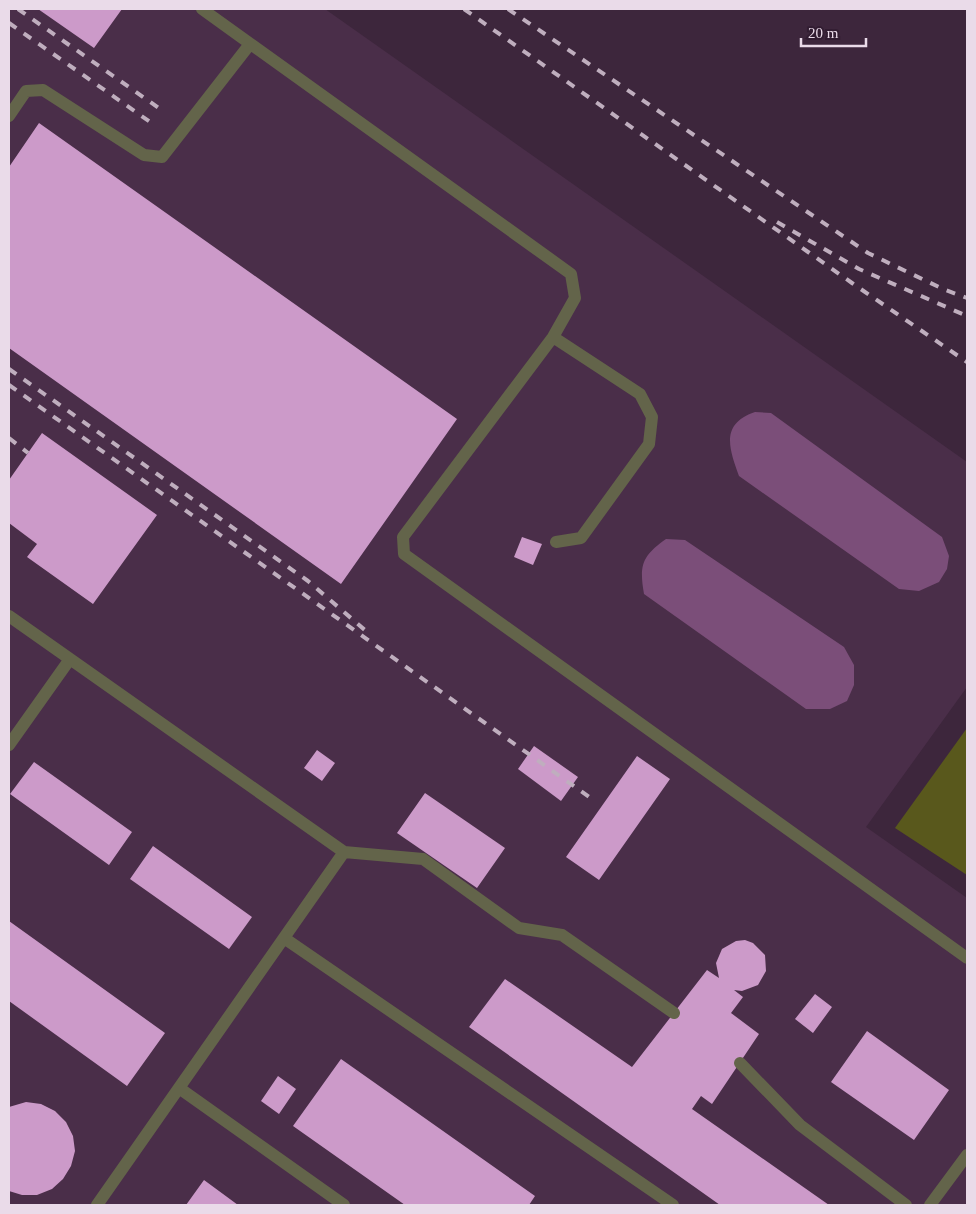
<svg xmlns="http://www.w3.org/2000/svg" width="976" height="1214" viewBox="0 0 976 1214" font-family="Georgia,serif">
	<rect width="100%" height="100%" fill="#3d263c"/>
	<path fill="#4a2e49" d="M9 9H325L967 462V687L866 827 967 898V1205H9Z"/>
	<path fill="#59581c" d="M967 728V875L895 828Z"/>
	<path fill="#7b4e79" d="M755 412 771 413 942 537 949 556 947 569 939 582 919 591 899 589 739 476C729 448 720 424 755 412Z
		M666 539 685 540 844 647 854 665V685L847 701 830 709H806L644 594C639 565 642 556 666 539Z"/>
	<path fill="#cc9ac9" d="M38 9H122L94 48Z
		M39 123 457 419 341 584 9 348V167Z
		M42 433 157 515 93 604 27 557 37 544 9 523V480Z
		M522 537 542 544 533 565 514 557Z
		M534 746 578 777 561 801 518 769Z
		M317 750 335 763 322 781 304 768Z
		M637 756 670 779 599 880 566 857Z
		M34 762 132 832 109 865 10 794Z
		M425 793 505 848 477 888 397 833Z
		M153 846 252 917 229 949 130 879Z
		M9 921 165 1033 127 1086 9 1001Z
		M745 940 753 943 765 955 766 971 758 985 742 991 734 990 743 997 731 1013 759 1034 712 1104 701 1096 692 1109 829 1205H720L469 1027 505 979 632 1067 707 970 719 978 716 963 722 949 736 941Z
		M815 994 832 1007 813 1033 795 1019Z
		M867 1031 949 1090 914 1140 831 1082Z
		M341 1059 535 1196 529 1205H405L293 1126Z
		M278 1076 296 1089 279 1114 261 1101Z
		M26 1102 41 1104 55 1111 66 1122 73 1136 75 1151 71 1166 63 1179 52 1189 37 1195H22L9 1191V1107Z
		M204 1180 238 1205H186Z"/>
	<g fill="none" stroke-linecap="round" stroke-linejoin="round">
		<path stroke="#63644a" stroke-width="12" d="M202 9 571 274 575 298 553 337 403 537 404 554 967 958
			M9 116 26 91 43 90 144 155 162 157 250 44
			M553 337 640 394 652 417 649 444 581 538 556 542
			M9 616 344 852 97 1205
			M9 745 70 659
			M344 852 423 859 519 928 562 935 674 1013
			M284 938 673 1205
			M740 1063 800 1125 906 1205
			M179 1088 344 1205
			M930 1205 967 1155"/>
		<path stroke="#bfaebe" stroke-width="4" stroke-dasharray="9 9" stroke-linecap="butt" d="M18 9 163 111
			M464 9 852 283 967 362
			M508 9 868 253 943 289 967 298
			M9 23 153 124
			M777 222 859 269 967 316
			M9 369 308 581 366 631
			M9 385 592 799
			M9 438 28 453"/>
	</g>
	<rect width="976" height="1214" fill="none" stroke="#eadbe9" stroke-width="20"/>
	<path d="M801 38v8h65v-8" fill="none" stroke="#eadbe9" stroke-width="2.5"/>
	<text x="808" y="38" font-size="15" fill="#eadbe9" stroke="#321d32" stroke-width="4" paint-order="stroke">20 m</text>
</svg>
